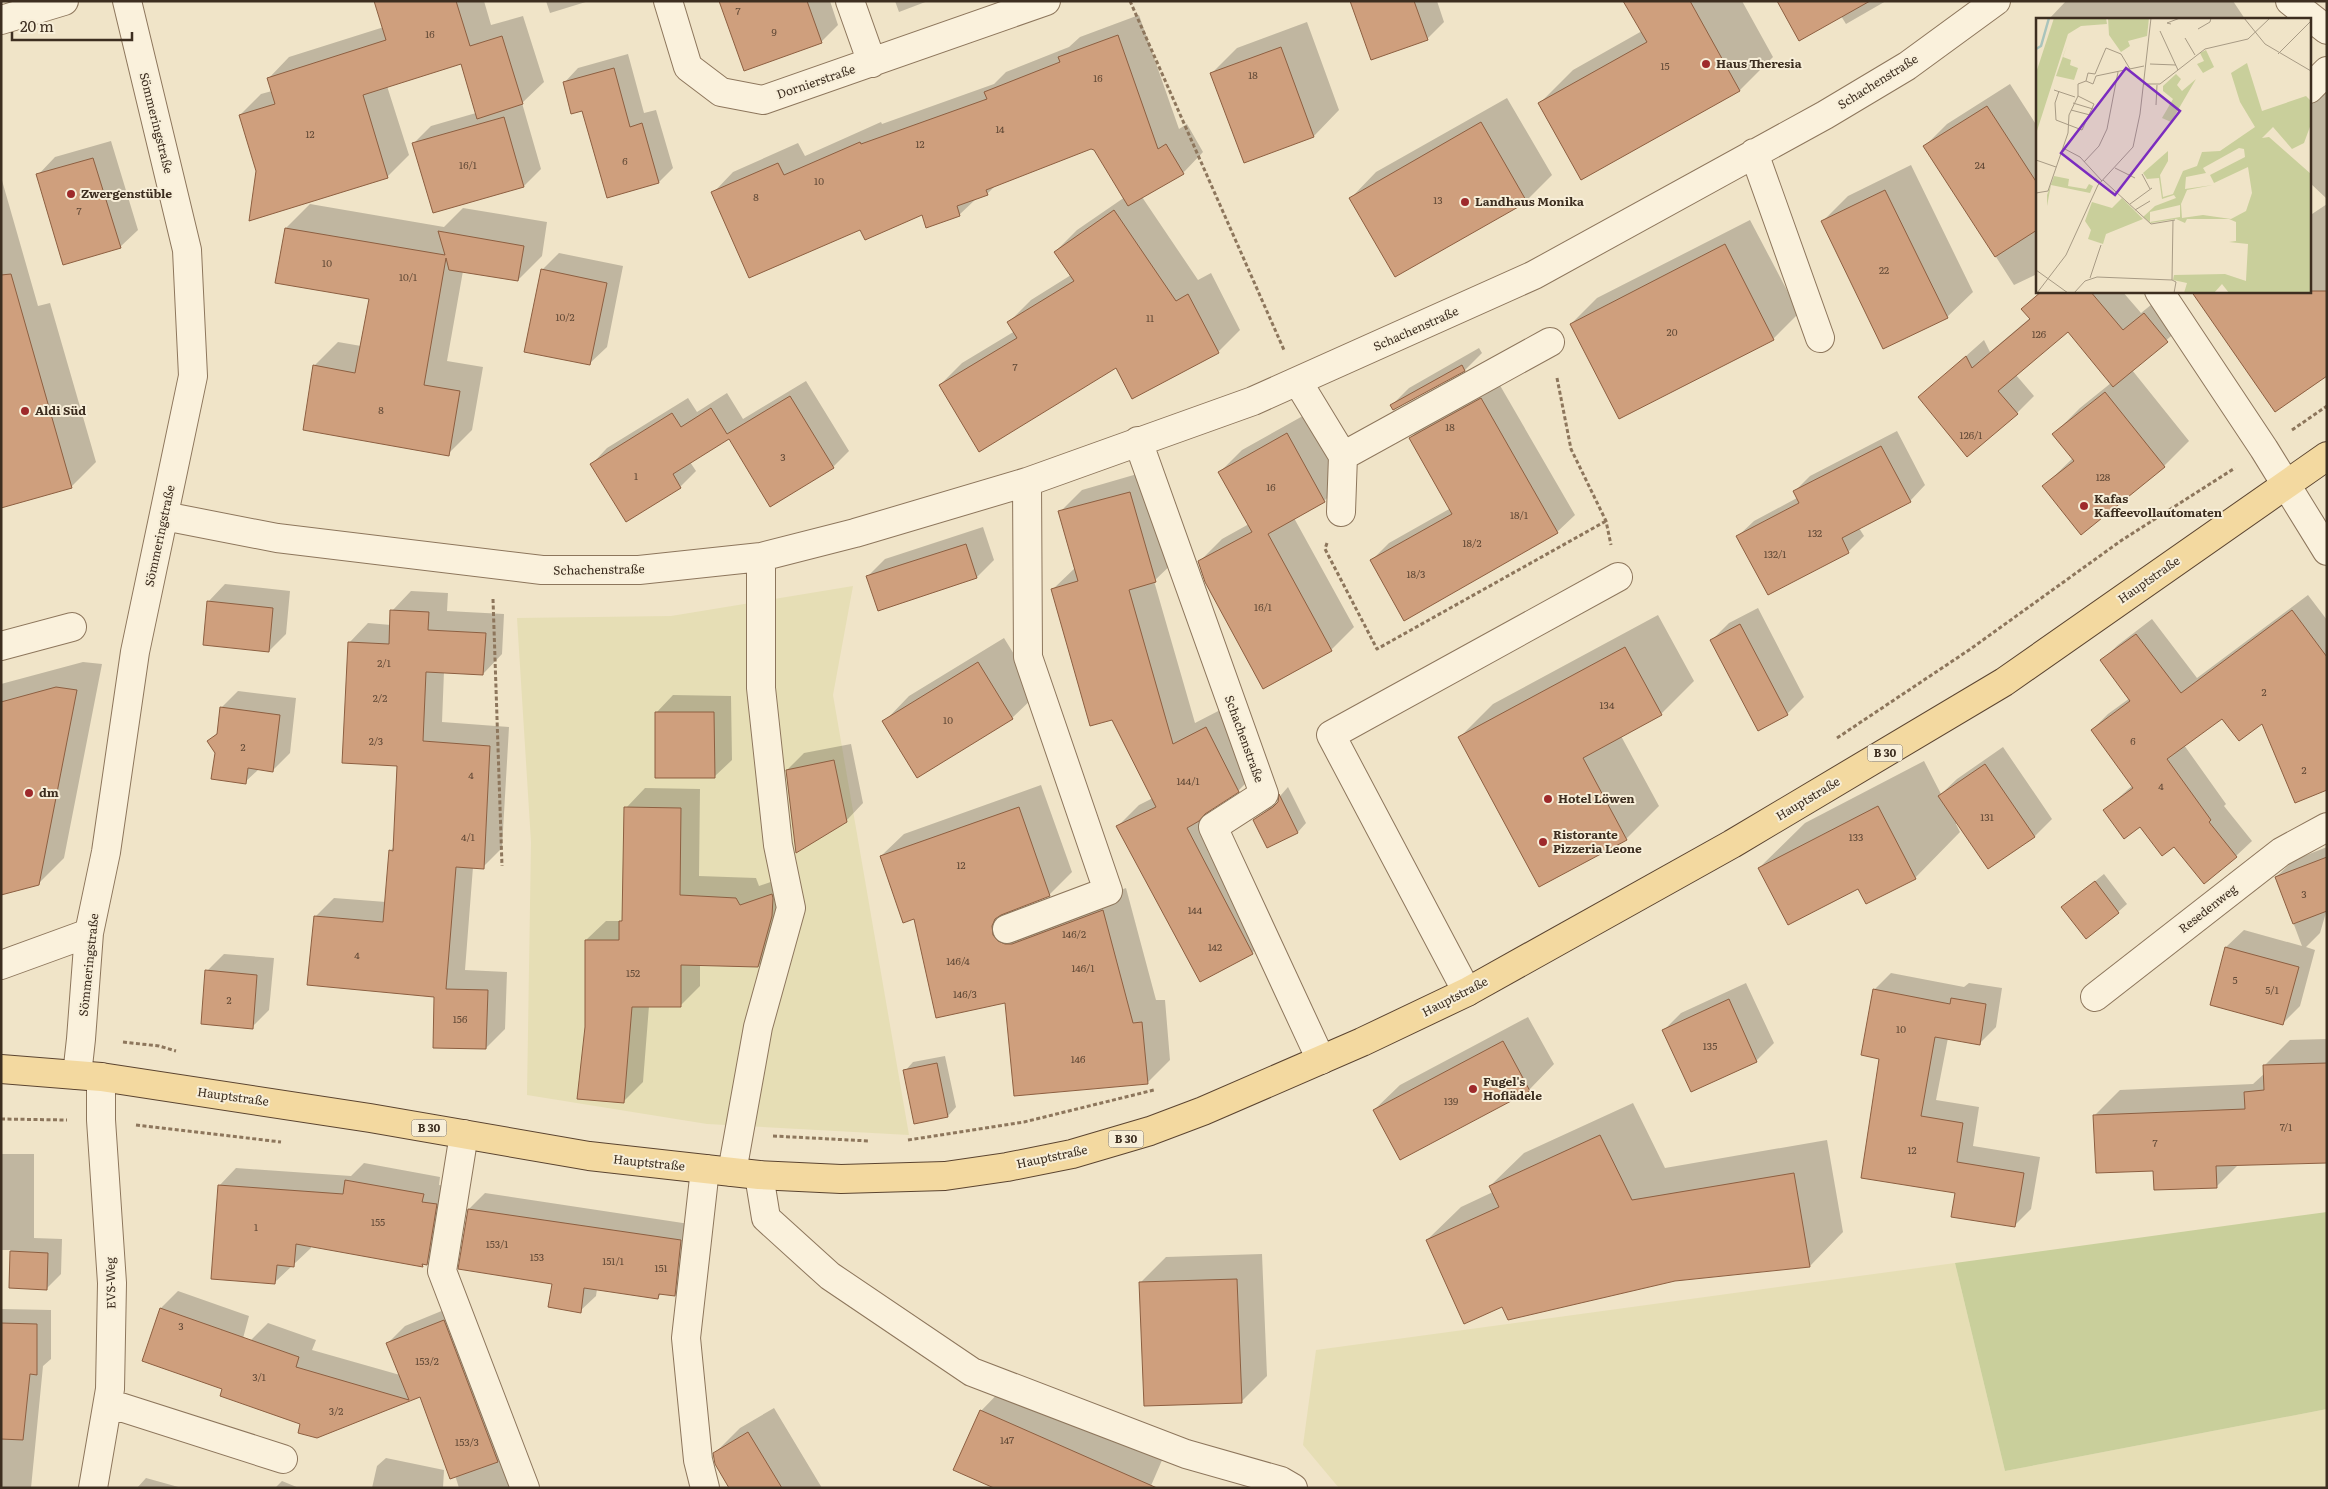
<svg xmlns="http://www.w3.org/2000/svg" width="2328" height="1489" viewBox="0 0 2328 1489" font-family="Literata,serif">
	<rect width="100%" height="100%" fill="#f0e4c8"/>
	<path fill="#e6deb5" d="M853 586 833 695 909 1135 707 1124 527 1095 531 842 517 618 671 616Z
		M1955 1263 2005 1471 2327 1409V1488H1339L1303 1445 1316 1350Z"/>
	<path fill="#c9cf9b" d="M2327 1212V1409L2005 1471 1955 1263Z"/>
	<path fill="#0003" d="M375 1H484L491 25 523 16 544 82 522 103 541 169 524 186 414 143 431 126 476 113 462 63 387 86 409 155 388 176 251 219 258 171 240 115 261 94 272 91 268 79 289 57 384 27Z
		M546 1H589L550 13Z
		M720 1H830L838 25 821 42Z
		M895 1H928L899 12Z
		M1351 1H1437L1444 22 1427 39Z
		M1625 1H1742L1773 57 1740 90 1582 178 1540 103 1573 70 1642 31Z
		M1778 1H1886L1846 24 1841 16Z
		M2066 1H2233L2245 19H2049Z
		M1139 15 1179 129 1187 124 1203 152 1183 173 1142 197 1198 280 1211 273 1240 330 1218 352 1116 367 940 385 962 363 1015 331 1009 322 1031 300 1071 275 1055 252 1077 230 1125 197 1095 148H1091L996 185 987 194 977 198 959 215 923 214 861 228 713 193 733 172 798 143 805 156 881 122 882 124 994 84 1006 72 1069 47 1080 37Z
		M1307 22 1339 110 1314 136 1212 73 1237 48Z
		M628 54 644 113 656 110 673 168 659 182 583 109 564 83 578 68Z
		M2010 84 2037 126V274L2014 285 1925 146 1947 124Z
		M2327 88V199L2309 182V100Z
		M1507 98 1552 175 1526 201 1351 198 1376 172Z
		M111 141 138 230 120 247 38 175 55 157Z
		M1911 165 1973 292 1947 317 1823 221 1848 196Z
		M1 177 38 306 50 303 96 462 71 487 1 507Z
		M310 204 444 227 463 208 547 222 542 256 518 280 463 271 447 361 483 367 472 430 448 454 314 366 338 342 361 346 370 298 277 282 286 228Z
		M2327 204V375L2309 291V216Z
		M1750 220 1799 313 1773 339 1571 324 1597 298Z
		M559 253 623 266 607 347 589 364 542 270Z
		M2041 291H2122L2141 313 2162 296 2185 324 2132 370 2189 441 2164 466 2044 486 2073 458 2054 434 2080 408 2111 383 2069 330 2016 375 2034 396 2017 413 1920 397 1984 340 1990 352 2030 318 2023 309Z
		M1479 348 1482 353 1465 370 1394 409 1392 405 1409 388Z
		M806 381 849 451 833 467 729 438 690 462 696 471 680 487 626 520 592 464 607 448 688 398 697 412 727 393 743 419Z
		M1498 382 1575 515 1557 532 1371 561 1389 543 1451 508 1410 438 1428 421Z
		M1310 412 1347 478 1324 501 1294 518 1354 627 1331 650 1199 562 1222 539 1249 524 1219 473 1242 450Z
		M1897 431 1925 485 1910 501 1859 528 1864 536 1848 552 1768 594 1738 536 1754 521 1797 498 1794 492 1810 476Z
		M1151 470 1177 559 1154 581 1195 723 1228 706 1260 769 1238 791 1210 809 1274 931 1252 953 1118 826 1139 805 1153 798 1052 590 1076 567 1060 512 1082 490Z
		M983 527 994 560 977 577 868 576 885 559Z
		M225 584 290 591 286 634 269 651 208 602Z
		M411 591 448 593 447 611 504 614 502 654 483 674 444 671 442 722 509 727 502 848 483 867H473L465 970 507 972 505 1029 486 1048 436 996 315 917 334 898 386 902 390 851 394 847 399 765 349 643 368 623 391 625 392 611Z
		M2308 595 2327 620V789L2263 722 2222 717 2184 745 2226 804 2224 806 2252 841 2236 856 2174 845 2141 825 2105 810 2133 785 2092 730 2108 714 2130 698 2102 660 2118 645 2152 619 2197 678Z
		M1758 608 1804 697 1787 714 1712 640 1729 623Z
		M1658 615 1694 681 1661 714 1621 736 1659 806 1626 839 1460 737 1493 704Z
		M1004 638 1038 693 1012 718 884 722 909 696Z
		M83 662 102 664 64 858 38 884 1 894V684Z
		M238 691 296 698 290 753 272 771 259 769 245 782 208 742 219 731 221 708Z
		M673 695 731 696 732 760 714 777 656 713Z
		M851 744 863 803 846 821 787 770 804 753Z
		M2003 747 2052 819 2035 836 1958 823 1956 824 1960 832 1915 878 1759 868 1805 823 1924 761 1941 794 1957 779Z
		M1041 785 1072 872 1049 895 1015 908V912L1036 921 1126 888 1156 1000H1165L1170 1060 1147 1083 1006 1001 915 917 881 856 904 834Z
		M1288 787 1306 823 1298 832 1267 847 1254 820 1279 801 1281 795Z
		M645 788 700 789 699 876 756 878 759 886 791 875 778 946 758 966 700 964V986L680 1006H649L643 1082 623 1102 586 1027V940L606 921H621L624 918 626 808Z
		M2327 847V909L2320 933 2306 947 2315 950 2300 1006 2282 1024 2211 1004 2226 947 2244 930 2302 946 2276 877 2294 860Z
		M2104 874 2127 904 2118 912 2063 907Z
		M224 954 274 958 269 1010 252 1027 207 971Z
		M1891 973 1964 987 1969 983 2002 988 1996 1027 1980 1043 1948 1038 1936 1100 1979 1107 1973 1146 2040 1157 2031 1209 2015 1225 1956 1192 1881 1058 1874 990Z
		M1746 983 1774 1043 1757 1060 1691 1090 1664 1030 1681 1013Z
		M1528 1017 1554 1064 1529 1090 1374 1110 1400 1085Z
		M2327 1039V1162L2238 1165 2216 1187 2154 1169 2095 1115 2120 1090 2253 1084 2265 1073 2264 1066 2290 1040Z
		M945 1056 956 1107 948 1116 905 1071 913 1062Z
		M1633 1103 1665 1168 1827 1140 1843 1232 1810 1266 1675 1280 1502 1305 1427 1240 1461 1207 1493 1192 1490 1186 1524 1153Z
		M1 1154H34V1238L62 1239 61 1274 47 1288 10 1287 11 1250H1Z
		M364 1163 440 1177 439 1185 454 1187 444 1246 422 1266 311 1245V1248L275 1282 219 1186 236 1168 351 1176Z
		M485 1193 696 1225 690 1279 675 1295 662 1293 657 1298 597 1289 596 1296 580 1311 553 1283 469 1209Z
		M1262 1254 1267 1376 1241 1402 1140 1283 1166 1257Z
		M178 1291 249 1316 235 1368 144 1360 161 1308Z
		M461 1303 531 1488H459L444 1440 421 1395 317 1437 302 1423 251 1340 268 1323 316 1340 312 1350 400 1375 387 1344 405 1326Z
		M1 1309 51 1310V1359L43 1366 31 1488H1Z
		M1009 1382 1166 1451 1150 1488 981 1411Z
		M774 1408 822 1488H731L714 1454 740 1428Z
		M386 1458 444 1470 443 1488H372L377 1466Z
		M146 1478 182 1488H137Z
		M282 1481 299 1488H275Z"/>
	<path fill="#cf9f7d" stroke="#8d5f41" d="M374 1H456L470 46 502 36 523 104 477 119 461 64 363 95 388 178 249 221 256 171 239 115 275 104 267 78 386 40Z
		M719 1H807L822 43 744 71Z
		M1350 1H1414L1428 40 1371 60Z
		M1623 1H1690L1740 91 1581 180 1538 103 1647 42Z
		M1777 1H1870L1799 41Z
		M1118 35 1158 149 1166 144 1184 174 1128 206 1094 150 1091 149 986 190 988 195 957 206 960 216 926 228 922 215 865 240 860 230 749 278 711 192 778 163 784 175 860 142 861 144 987 99 984 92 1060 62 1058 57Z
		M1281 47 1314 137 1244 163 1210 73Z
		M614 68 630 127 642 123 659 183 607 198 582 111 571 114 563 82Z
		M1987 106 2037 183V230L1995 257 1923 146Z
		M504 117 524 187 433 213 412 143Z
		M1481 122 1527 202 1395 277 1349 198Z
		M93 158 121 248 63 265 36 174Z
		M1885 190 1948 318 1883 349 1821 221Z
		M1114 210 1176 301 1188 294 1219 353 1132 399 1116 368 979 452 939 385 1017 338 1007 322 1074 281 1054 252Z
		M285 228 445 255 438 231 524 246 518 281 449 270 446 258 424 385 460 391 449 456 303 430 313 365 355 373 369 299 275 283Z
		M1725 244 1774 340 1619 419 1570 324Z
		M541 269 607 283 590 365 524 352Z
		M11 274 72 488 1 508V275Z
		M2042 291H2090L2123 330 2144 313 2168 342 2113 387 2068 332 1998 391 2018 414 1967 457 1918 397 1966 356 1972 368 2030 319 2021 309Z
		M2191 291H2327V376L2275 412Z
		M1462 365 1465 371 1393 410 1390 405Z
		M2105 392 2165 467 2081 535 2042 486 2074 461 2052 434Z
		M790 396 834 468 770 507 729 439 673 474 681 488 626 522 590 464 672 413 681 427 711 408 727 434Z
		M1481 398 1558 533 1404 621 1370 560 1452 514 1409 438Z
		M1287 433 1325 502 1268 534 1332 651 1263 689 1205 582 1198 561 1252 532 1218 472Z
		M1881 446 1911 502 1842 538 1849 553 1768 595 1736 536 1799 503 1793 491Z
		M1130 492 1156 582 1129 590 1173 744 1206 727 1239 792 1205 814 1199 821 1187 828 1253 954 1200 982 1116 826 1156 807 1112 720 1090 726 1051 589 1078 581 1058 511Z
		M966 544 977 578 878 611 866 576Z
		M207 601 273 608 269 652 203 645Z
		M390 610 429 612 428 630 486 633 483 675 426 672 423 741 490 746 484 869 456 867 446 989 488 990 486 1049 433 1048 434 997 307 985 314 916 383 922 389 850 393 851 397 766 342 763 348 642 389 644Z
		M2292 610 2327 657V790L2295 803 2262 724 2239 741 2222 719 2167 759 2211 820 2209 822 2237 857 2204 884 2174 847 2162 856 2140 827 2124 839 2103 810 2133 788 2091 730 2130 701 2100 660 2136 634 2181 693Z
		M1740 624 1788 715 1758 731 1710 640Z
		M1625 647 1662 715 1583 758 1627 840 1539 887 1458 737Z
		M978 662 1013 719 917 778 882 721Z
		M56 687 77 690 39 885 1 895V702Z
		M220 707 280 715 273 772 248 768 246 784 211 779 215 753 207 741 217 734Z
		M655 712H714L715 778H655Z
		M834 760 847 822 796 853 786 770Z
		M1985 764 2035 837 1988 869 1938 796Z
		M1279 794 1298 833 1267 848 1253 820 1273 807 1278 802Z
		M1878 806 1916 879 1866 904 1858 889 1788 925 1758 868Z
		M624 807 681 808 680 895 736 898 740 905 772 894 773 898 772 916 758 967 681 965V1007H632L624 1103 577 1099 585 1027V940H619V921H622Z
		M1019 807 1050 896 1001 915 995 919 992 926 993 935 998 941 1005 944H1012L1103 910 1133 1023 1142 1022 1148 1084 1014 1096 1005 1003 936 1018 914 919 903 923 880 856Z
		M2327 857V911L2293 924 2275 877Z
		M2095 881 2119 913 2086 939 2061 907Z
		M2225 947 2299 967 2283 1025 2210 1005Z
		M205 970 257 975 253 1029 201 1024Z
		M1873 989 1950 1004 1951 998 1986 1004 1980 1045 1935 1037 1921 1116 1963 1123 1957 1162 2024 1173 2015 1227 1951 1217 1955 1193 1861 1178 1879 1059 1861 1055Z
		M1729 999 1757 1062 1691 1092 1662 1030Z
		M1503 1041 1530 1091 1400 1160 1373 1110Z
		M937 1063 948 1117 914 1124 903 1070Z
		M2327 1063V1163L2216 1166 2217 1188 2154 1190 2153 1171 2096 1173 2093 1115 2245 1109 2244 1092 2264 1090 2263 1065Z
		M1600 1135 1632 1200 1794 1173 1810 1267 1675 1281 1508 1320 1502 1307 1464 1324 1426 1240 1499 1207 1489 1186Z
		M345 1180 424 1194 422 1202 437 1204 427 1265 422 1264 423 1267 296 1244 294 1267 277 1265 275 1284 211 1279 218 1185 343 1194Z
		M468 1209 681 1240 675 1296 659 1294 658 1299 584 1288 581 1313 548 1307 552 1284 458 1269Z
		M10 1251 48 1253 47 1290 9 1288Z
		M1237 1279 1242 1403 1144 1406 1139 1282Z
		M160 1308 299 1357 296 1367 409 1400 386 1343 444 1320 498 1462 450 1479 420 1397 317 1438 298 1433 300 1424 220 1396 222 1389 142 1361Z
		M1 1323 37 1324V1375L30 1374 23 1440 1 1439Z
		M980 1410 1064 1447 1157 1488H994L953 1470Z
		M748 1432 782 1488H729L715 1464 713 1453Z"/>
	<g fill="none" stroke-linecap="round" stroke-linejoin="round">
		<g stroke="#8d765c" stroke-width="30">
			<path id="minor" d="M668 1 688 67 721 92 763 100 1046 1
				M850 1 872 63
				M2290 1 2327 30
				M1 20 64 1
				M2309 89 2327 71
				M1754 153 1820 338
				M2159 291 2264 449 2327 551
				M1298 382 1343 456 1550 342
				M1138 441 1264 794 1213 827 1321 1060
				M1341 512 1343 456
				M164 516 277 538 542 570H639L761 557 855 533 1027 482 1253 401 1534 275 1825 115 1907 66 1996 1
				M1 646 72 627
				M1007 929 1108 891 1028 657 1027 482
				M1 965 89 933
				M1467 992 1331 735 1618 577
				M2095 997 2281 852 2327 827
				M77 1075 81 1039 89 933 106 852 135 652 193 376 187 250 127 1
				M464 1134 442 1271 525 1488
				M705 1169 686 1338 698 1460 705 1488
				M732 1172 758 1027 791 908 778 845 761 688V557
				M759 1175 766 1218 830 1276 972 1372 1186 1454 1281 1481 1293 1488
				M108 1403 283 1459
				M93 1488 110 1389 112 1283 101 1120V1077"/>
		</g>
		<g stroke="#5b4430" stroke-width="30">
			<path id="major" d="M1 1069 101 1077 370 1118 589 1156 759 1175 841 1179 945 1176 1007 1167 1072 1154 1150 1131 1203 1111 1362 1042 1467 992 1732 844 2004 682 2327 456"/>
		</g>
		<path stroke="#8d765c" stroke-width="3" stroke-dasharray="4 2.5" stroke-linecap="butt" d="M1130 1 1284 350
			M1557 378 1571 449 1606 521 1611 545
			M2292 430 2327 406
			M1327 543 1325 549 1377 649 1606 521
			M493 599 502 866
			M1837 738 1969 650 2122 540 2235 468
			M123 1042 159 1046 176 1051
			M1 1119 67 1120
			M136 1125 281 1142
			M773 1136 869 1141
			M908 1140 1024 1122 1154 1090"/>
		<use href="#minor" stroke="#faf1dc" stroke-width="28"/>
		<use href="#major" stroke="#f3d9a0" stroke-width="28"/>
	</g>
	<g fill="#9e2a2b" stroke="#f7eed8" stroke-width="2">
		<circle cx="1706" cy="64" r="5"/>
		<circle cx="71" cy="194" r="5"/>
		<circle cx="1465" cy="202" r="5"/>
		<circle cx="25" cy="411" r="5"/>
		<circle cx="2084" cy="506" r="5"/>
		<circle cx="29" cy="793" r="5"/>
		<circle cx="1548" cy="799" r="5"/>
		<circle cx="1543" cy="842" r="5"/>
		<circle cx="1473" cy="1089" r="5"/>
	</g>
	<g text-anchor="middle" stroke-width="4" stroke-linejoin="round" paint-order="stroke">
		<g font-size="10" fill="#624a37">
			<text x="738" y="15">7</text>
			<text x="774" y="36">9</text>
			<text x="430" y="38">16</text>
			<text x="1665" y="70">15</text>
			<text x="1253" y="79">18</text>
			<text x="1098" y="82">16</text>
			<text x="1000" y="133">14</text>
			<text x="310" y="138">12</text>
			<text x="920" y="148">12</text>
			<text x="625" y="165">6</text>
			<text x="468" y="169">16/1</text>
			<text x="1980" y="169">24</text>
			<text x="819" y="185">10</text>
			<text x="756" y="201">8</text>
			<text x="1438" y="204">13</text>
			<text x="79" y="215">7</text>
			<text x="327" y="267">10</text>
			<text x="1884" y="274">22</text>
			<text x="408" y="281">10/1</text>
			<text x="565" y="321">10/2</text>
			<text x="1150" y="322">11</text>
			<text x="1672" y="336">20</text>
			<text x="2039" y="338">126</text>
			<text x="1015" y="371">7</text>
			<text x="381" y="414">8</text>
			<text x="1450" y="431">18</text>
			<text x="1971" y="439">126/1</text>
			<text x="783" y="461">3</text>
			<text x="636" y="480">1</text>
			<text x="2103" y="481">128</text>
			<text x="1271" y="491">16</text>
			<text x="1519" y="519">18/1</text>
			<text x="1815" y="537">132</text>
			<text x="1472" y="547">18/2</text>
			<text x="1775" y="558">132/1</text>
			<text x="1416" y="578">18/3</text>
			<text x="1263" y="611">16/1</text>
			<text x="384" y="667">2/1</text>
			<text x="2264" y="696">2</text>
			<text x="380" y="702">2/2</text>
			<text x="1607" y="709">134</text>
			<text x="948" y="724">10</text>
			<text x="376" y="745">2/3</text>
			<text x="2133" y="745">6</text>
			<text x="243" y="751">2</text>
			<text x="2304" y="774">2</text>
			<text x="471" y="779">4</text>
			<text x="1188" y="785">144/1</text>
			<text x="2161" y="790">4</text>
			<text x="1987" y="821">131</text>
			<text x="468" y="841">4/1</text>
			<text x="1856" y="841">133</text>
			<text x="961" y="869">12</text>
			<text x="2304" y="898">3</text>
			<text x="1195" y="914">144</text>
			<text x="1074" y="938">146/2</text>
			<text x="1215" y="951">142</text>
			<text x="357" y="959">4</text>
			<text x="958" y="965">146/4</text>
			<text x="1083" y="972">146/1</text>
			<text x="633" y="977">152</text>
			<text x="2235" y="984">5</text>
			<text x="2272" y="994">5/1</text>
			<text x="965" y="998">146/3</text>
			<text x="229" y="1004">2</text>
			<text x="460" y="1023">156</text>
			<text x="1901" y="1033">10</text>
			<text x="1710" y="1050">135</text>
			<text x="1078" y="1063">146</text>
			<text x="1451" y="1105">139</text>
			<text x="2286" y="1131">7/1</text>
			<text x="2155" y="1147">7</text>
			<text x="1912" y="1154">12</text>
			<text x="378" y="1226">155</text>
			<text x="256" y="1231">1</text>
			<text x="497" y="1248">153/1</text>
			<text x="537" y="1261">153</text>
			<text x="613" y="1265">151/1</text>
			<text x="661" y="1272">151</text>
			<text x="181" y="1330">3</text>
			<text x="427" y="1365">153/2</text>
			<text x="259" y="1381">3/1</text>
			<text x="336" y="1415">3/2</text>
			<text x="1007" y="1444">147</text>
			<text x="467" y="1446">153/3</text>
		</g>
		<g fill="#f7eed8" stroke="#756857" stroke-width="1">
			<rect x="1867.5" y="744.5" width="35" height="17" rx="4"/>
			<rect x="411.5" y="1119.5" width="35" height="17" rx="4"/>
			<rect x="1108.5" y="1130.5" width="35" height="17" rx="4"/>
		</g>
		<g font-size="11" font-weight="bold" fill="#3d2e20">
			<text x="1885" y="757">B 30</text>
			<text x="429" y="1132">B 30</text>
			<text x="1126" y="1143">B 30</text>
		</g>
		<g font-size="12" font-weight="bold" fill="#3d2e20" stroke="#f7eed8" text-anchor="start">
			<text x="1716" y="68">Haus Theresia</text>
			<text x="81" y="198">Zwergenstüble</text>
			<text x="1475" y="206">Landhaus Monika</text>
			<text x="35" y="415">Aldi Süd</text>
			<text x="2094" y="503">Kafas<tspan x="2094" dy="14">Kaffeevollautomaten</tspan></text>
			<text x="39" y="797">dm</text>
			<text x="1558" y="803">Hotel Löwen</text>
			<text x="1553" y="839">Ristorante<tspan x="1553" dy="14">Pizzeria Leone</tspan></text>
			<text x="1483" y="1086">Fugel's<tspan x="1483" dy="14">Hoflädele</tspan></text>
		</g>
		<g font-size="12" fill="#3d2e20" stroke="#f7eed8">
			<text transform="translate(816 82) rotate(-19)" y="4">Dornierstraße</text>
			<text transform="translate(1878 82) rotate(-32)" y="4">Schachenstraße</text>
			<text transform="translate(156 123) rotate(76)" y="4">Sömmeringstraße</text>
			<text transform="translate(1416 329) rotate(-24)" y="4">Schachenstraße</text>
			<text transform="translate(160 536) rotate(-78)" y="4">Sömmeringstraße</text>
			<text transform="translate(599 570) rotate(-1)" y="4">Schachenstraße</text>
			<text transform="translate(2149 580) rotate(-35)" y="4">Hauptstraße</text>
			<text transform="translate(1244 739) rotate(70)" y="4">Schachenstraße</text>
			<text transform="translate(1808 799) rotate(-31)" y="4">Hauptstraße</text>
			<text transform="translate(2208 909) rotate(-38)" y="4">Resedenweg</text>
			<text transform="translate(89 965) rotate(-84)" y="4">Sömmeringstraße</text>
			<text transform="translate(1455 997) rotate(-27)" y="4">Hauptstraße</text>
			<text transform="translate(233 1097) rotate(8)" y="4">Hauptstraße</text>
			<text transform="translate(1052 1157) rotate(-12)" y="4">Hauptstraße</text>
			<text transform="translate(649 1163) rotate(6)" y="4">Hauptstraße</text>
			<text transform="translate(111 1283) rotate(-91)" y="4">EVS-Weg</text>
		</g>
	</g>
	<g transform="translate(2036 18)">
		<rect width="275" height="275" fill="#f0e4c8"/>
		<path d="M18 0H70L71 6 45 8 32 16 0 116V55ZM72 0H113L111 18 92 23 94 28 85 34 73 17ZM31 27 27 39 35 42 34 47 42 50 38 62 20 58ZM170 32 178 49 167 55 161 46 168 43 164 35ZM211 45 226 93 270 78 275 83V106L268 125 256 131 237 109 226 120 233 119 275 156V275H193L186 266 178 275H148L151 265 137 262 138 257 189 256 210 263 212 226 193 224 200 223V204L193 201H151L149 205 140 201 115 205 107 199 119 188 140 180 138 177 126 181 123 160 111 161 107 155 132 133V143L124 157 127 179 137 176 147 153 161 148 166 134 184 133 219 109 204 84 195 55ZM203 130 208 131 209 139 174 157 178 165 212 149 216 175 210 193 195 201 167 197 146 200 145 186 151 172 177 167 149 171 150 159 170 155 167 150ZM144 187V199L114 204V194ZM140 56 145 61 141 67 146 73 160 61 135 104 126 100 137 81 127 73V68ZM18 158 33 161 32 168 50 171 53 166 57 168 54 175 15 167 11 188V177ZM86 180 107 201 70 216 67 226 52 221 55 212 49 203 56 184 76 190Z" fill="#c9cf9b" fill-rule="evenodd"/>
		<path fill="none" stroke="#a9c4bc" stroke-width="2.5" d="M0 31 5 28 13 0"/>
		<path fill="none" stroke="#a89b85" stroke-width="1" d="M208 0 229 26 275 53M135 6 131 5 144 0M162 11 174 4 175 0M124 13 142 52M149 20 159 37M242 36 275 3M114 46 140 47M59 56 70 30 85 36 94 51M60 58 108 48M50 63 57 66 60 58M107 66H124L169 31 212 21 234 0M18 72 39 79M23 73 19 85 20 102 46 112 58 86 42 78M37 85 57 91M120 87 121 67M35 92 54 97M27 130 44 139 66 163M0 142 20 149M48 144 63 128 71 111 82 54M79 150 99 160M106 156 114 171M67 162 115 206 139 202M0 175 12 173 32 115 33 97 42 78V66L50 63 52 55 59 56M94 186 116 170M99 192 114 183M0 252 32 275M54 260 65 227M136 262 137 202M136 262 140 264 138 275M1 275 30 237 62 167 97 129 104 96 115 0M38 275 49 263 61 259 136 262"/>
		<path fill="#7b2cbf" fill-opacity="0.15" stroke="#7b2cbf" stroke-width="2.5" d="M90 50 144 93 79 177 25 135Z"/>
		<rect width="275" height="275" fill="none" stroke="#3d2e20" stroke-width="2.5"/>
	</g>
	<rect width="2328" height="1489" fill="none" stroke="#3d2e20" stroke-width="5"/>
	<path d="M12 32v8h120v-8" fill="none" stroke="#3d2e20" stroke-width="2.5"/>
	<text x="20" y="32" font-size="15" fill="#3d2e20" stroke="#f7eed8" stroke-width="4" paint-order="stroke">20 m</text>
</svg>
